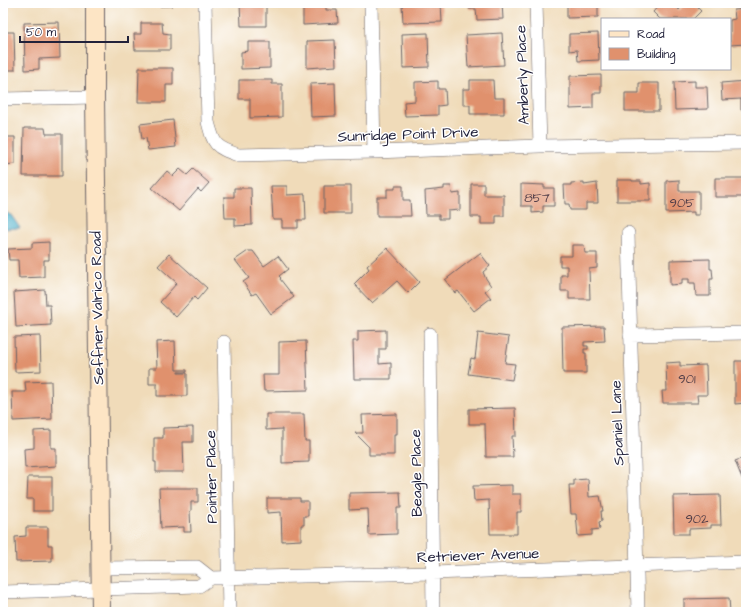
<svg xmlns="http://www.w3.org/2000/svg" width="749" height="615" viewBox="0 0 749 615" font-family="'Architects Daughter',sans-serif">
	<rect width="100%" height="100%" fill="#fff"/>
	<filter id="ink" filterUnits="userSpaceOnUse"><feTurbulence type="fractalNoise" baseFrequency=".025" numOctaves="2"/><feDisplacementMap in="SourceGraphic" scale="8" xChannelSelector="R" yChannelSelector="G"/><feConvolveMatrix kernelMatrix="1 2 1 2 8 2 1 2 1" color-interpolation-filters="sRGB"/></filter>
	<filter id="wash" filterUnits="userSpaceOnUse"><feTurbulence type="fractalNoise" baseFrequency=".012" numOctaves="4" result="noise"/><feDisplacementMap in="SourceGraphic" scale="16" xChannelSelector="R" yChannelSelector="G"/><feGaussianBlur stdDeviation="0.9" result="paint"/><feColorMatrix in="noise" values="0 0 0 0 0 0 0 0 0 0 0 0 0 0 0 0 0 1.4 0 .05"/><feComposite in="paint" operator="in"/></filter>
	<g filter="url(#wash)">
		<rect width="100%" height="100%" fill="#f0dbb9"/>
		<path fill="#48adc7" stroke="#356881" d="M3 211 11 215 20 228 3 229Z"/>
		<g id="blocks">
			<path fill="#e0916d" d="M139 3H172V6L139 7Z
				M240 3H266V26H241Z
				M303 3H326V10H337L338 23 303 25Z
				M402 3H441L442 22 403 23Z
				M469 3H502L503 19 477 20 476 9H469Z
				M567 3H598V17L567 18Z
				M661 3H673L679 10 686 3H693L701 11 693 19H660L653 12Z
				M746 9V44L730 45V20L735 19 734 10Z
				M59 22 60 58 39 59V69L25 70 24 23Z
				M141 23H162L163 33 170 34V50H135L134 34H141Z
				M3 28H4V32H14L15 70H3Z
				M428 33 429 67 403 68 402 34Z
				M502 33 504 65 468 67 466 35Z
				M598 33 599 60 578 61 577 50 569 51V34Z
				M335 40 336 66 307 68V41Z
				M248 42H270V68L241 69V52L248 51Z
				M139 68H173V85H166V102H138Z
				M601 75V93H593V108L570 109V76Z
				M239 80H272V84H282V117L250 118V99H239Z
				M470 80H493L494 98H504V114H470V105H463V89H470Z
				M438 81V89H445L446 105 438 106V115L405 116 404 102 415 101V82Z
				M695 81V87H707L708 109 675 110 674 82Z
				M746 81V109L741 110V99L722 100 721 83Z
				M335 83 336 116 311 117 310 84Z
				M639 83H659V111H625V93H639Z
				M173 120 176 147 148 150 146 138 142 139 140 124Z
				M24 128H45L46 134H62V176H23Z
				M3 137H15V164L3 165Z
				M180 169 187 175 193 169 209 183 201 192 198 189 179 211 152 188 167 171 173 176Z
				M715 178H746V197H715Z
				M617 180H632V181H641V184L650 183V201H617Z
				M679 180V191H699V215H694V212L666 213V181Z
				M584 182V185L597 183 598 203H586V210H570L569 204H565L564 185H571V183Z
				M471 184H484V195H504V216H496V224H481V217H471Z
				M521 184 544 185V188H554V206H543V212L532 213V206H521Z
				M271 186H287V195L305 194 306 220H298V228H282V220H273Z
				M324 186H351V213H324Z
				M395 186H403V200H410L411 216H377V197H387V189H395Z
				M444 186H451L452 194 460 193V210L448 211V219H439V215H426L425 191 444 189Z
				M234 188H251L252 225 235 226V218H225L224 197H234Z
				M49 242V260H44V277L19 278 18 260H9L8 249 32 248V243Z
				M572 245H584L585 253H597V268L589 269 590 299H569V291H561V275H567V266H560V256H572Z
				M387 248 419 282 408 293 397 281 372 303 354 284 369 269 367 266Z
				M248 251H253L264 266 278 256 288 269 279 276 281 278 280 279 294 297 271 314 256 293 252 295 243 282 249 278 235 260Z
				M480 253 490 266 483 272 485 277 491 286 485 291 491 298 474 311 458 291 455 293 445 280Z
				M169 254 207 288 197 300 194 297 176 317 160 302 177 283 158 266Z
				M710 259V269H712L713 279H710V296H696L695 283H689V279H682V284L670 285V260Z
				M45 290 46 305H50L51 325 16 327 14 292Z
				M604 326 605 341 584 342V346H588V349H584V353H586V373H563L562 327Z
				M386 330V349H379V364L391 363V379H354L353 341H358V331Z
				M478 333 509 337 505 363 515 364 512 380 468 374 471 358 475 359Z
				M40 336 41 371 15 372 14 337Z
				M175 341 176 370H187V372H178V373H187V396H157V384H149V368H157L156 342Z
				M306 341 308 390 264 391 263 375H279V342Z
				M735 361H746V403L735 404Z
				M680 362V366L706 365 707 395H697L698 403H663L662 391H667L666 363Z
				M51 381 52 419 13 421 12 392H26L25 382Z
				M515 408 516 436H512L513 457H486L485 424H469V409Z
				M266 414H304L305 441H309V462L282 463V429L266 430Z
				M397 414V434H394V455H369V447L355 433H363L362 415Z
				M193 427V442H183L184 472H156V462H154V438H163V428Z
				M51 430V448H56V466L25 468 24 449 34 448V431Z
				M746 457V488L735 461Z
				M28 477H52V511H33V499H27Z
				M588 479 589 497 600 496 603 511H601L602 521 599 522 600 529 592 530V535L578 536 576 514H571L569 485H574V480Z
				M512 485V494H521V512H517V534H490L489 500 474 501 473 486Z
				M159 488H198V502H191V511H190L191 532H184V527L161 528Z
				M400 492 401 508H397V534L369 535 368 509 349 510V493Z
				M720 495 721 525H711V528L689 529V534H674L673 496Z
				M267 498H300V501H308V516H304V525H301V540L282 541 281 512 267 513Z
				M26 527H48V545H52V561L16 562 15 537 26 536Z
				M729 598 730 612H684V599Z"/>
		</g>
	</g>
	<g filter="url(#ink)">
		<use href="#blocks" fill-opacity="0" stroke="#6a6367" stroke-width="1"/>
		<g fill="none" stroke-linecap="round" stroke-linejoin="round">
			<g stroke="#6a6367" stroke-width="14">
				<path id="street" d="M205 3 208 122C214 145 215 147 238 155L374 152 540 146 746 143
					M371 3 374 152
					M536 3 540 146
					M3 99 95 97
					M628 233 638 612
					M430 334 433 612
					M630 335 746 333
					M224 342 229 612
					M101 568 197 567 211 578
					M3 592 199 586 211 578 433 573 746 562"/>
			</g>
			<g stroke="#6a6367" stroke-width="20">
				<path id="secondary" d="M95 3V97L101 612"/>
			</g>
			<use href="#street" stroke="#fff" stroke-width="13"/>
			<use href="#secondary" stroke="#fde5c5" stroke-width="18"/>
		</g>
	</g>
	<g text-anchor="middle" stroke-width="3" stroke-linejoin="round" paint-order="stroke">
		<g font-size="13" fill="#523e48">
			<text x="537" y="202">857</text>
			<text x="682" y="207">905</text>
			<text x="687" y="383">901</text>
			<text x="697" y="523">902</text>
		</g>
		<g font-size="15" fill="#22223b" stroke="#fff">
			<text transform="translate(522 75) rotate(-92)" y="5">Amberly Place</text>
			<text transform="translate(408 134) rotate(-2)" y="5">Sunridge Point Drive</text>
			<text transform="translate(97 308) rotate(-91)" y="5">Seffner Valrico Road</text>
			<text transform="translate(617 423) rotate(-92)" y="5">Spaniel Lane</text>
			<text transform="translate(416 473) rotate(-91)" y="5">Beagle Place</text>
			<text transform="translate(211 477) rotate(-91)" y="5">Pointer Place</text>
			<text transform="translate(478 555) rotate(-2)" y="5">Retriever Avenue</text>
		</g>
	</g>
	<rect width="749" height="615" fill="none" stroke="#fff" stroke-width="16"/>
	<rect x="601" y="18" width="130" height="52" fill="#ffffff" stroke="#a7a7b1"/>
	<rect x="609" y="31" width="20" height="6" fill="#fde5c5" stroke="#a7a7b1"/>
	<text x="637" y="38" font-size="12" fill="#22223b">Road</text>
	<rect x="609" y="48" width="20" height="12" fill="#e0916d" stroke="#a7a7b1"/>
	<text x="637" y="58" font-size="12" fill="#22223b">Building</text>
	<path d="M20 36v6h108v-6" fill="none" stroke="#22223b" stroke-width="2"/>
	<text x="26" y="36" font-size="12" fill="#22223b" stroke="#ffffff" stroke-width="3" paint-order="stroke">50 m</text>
</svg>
